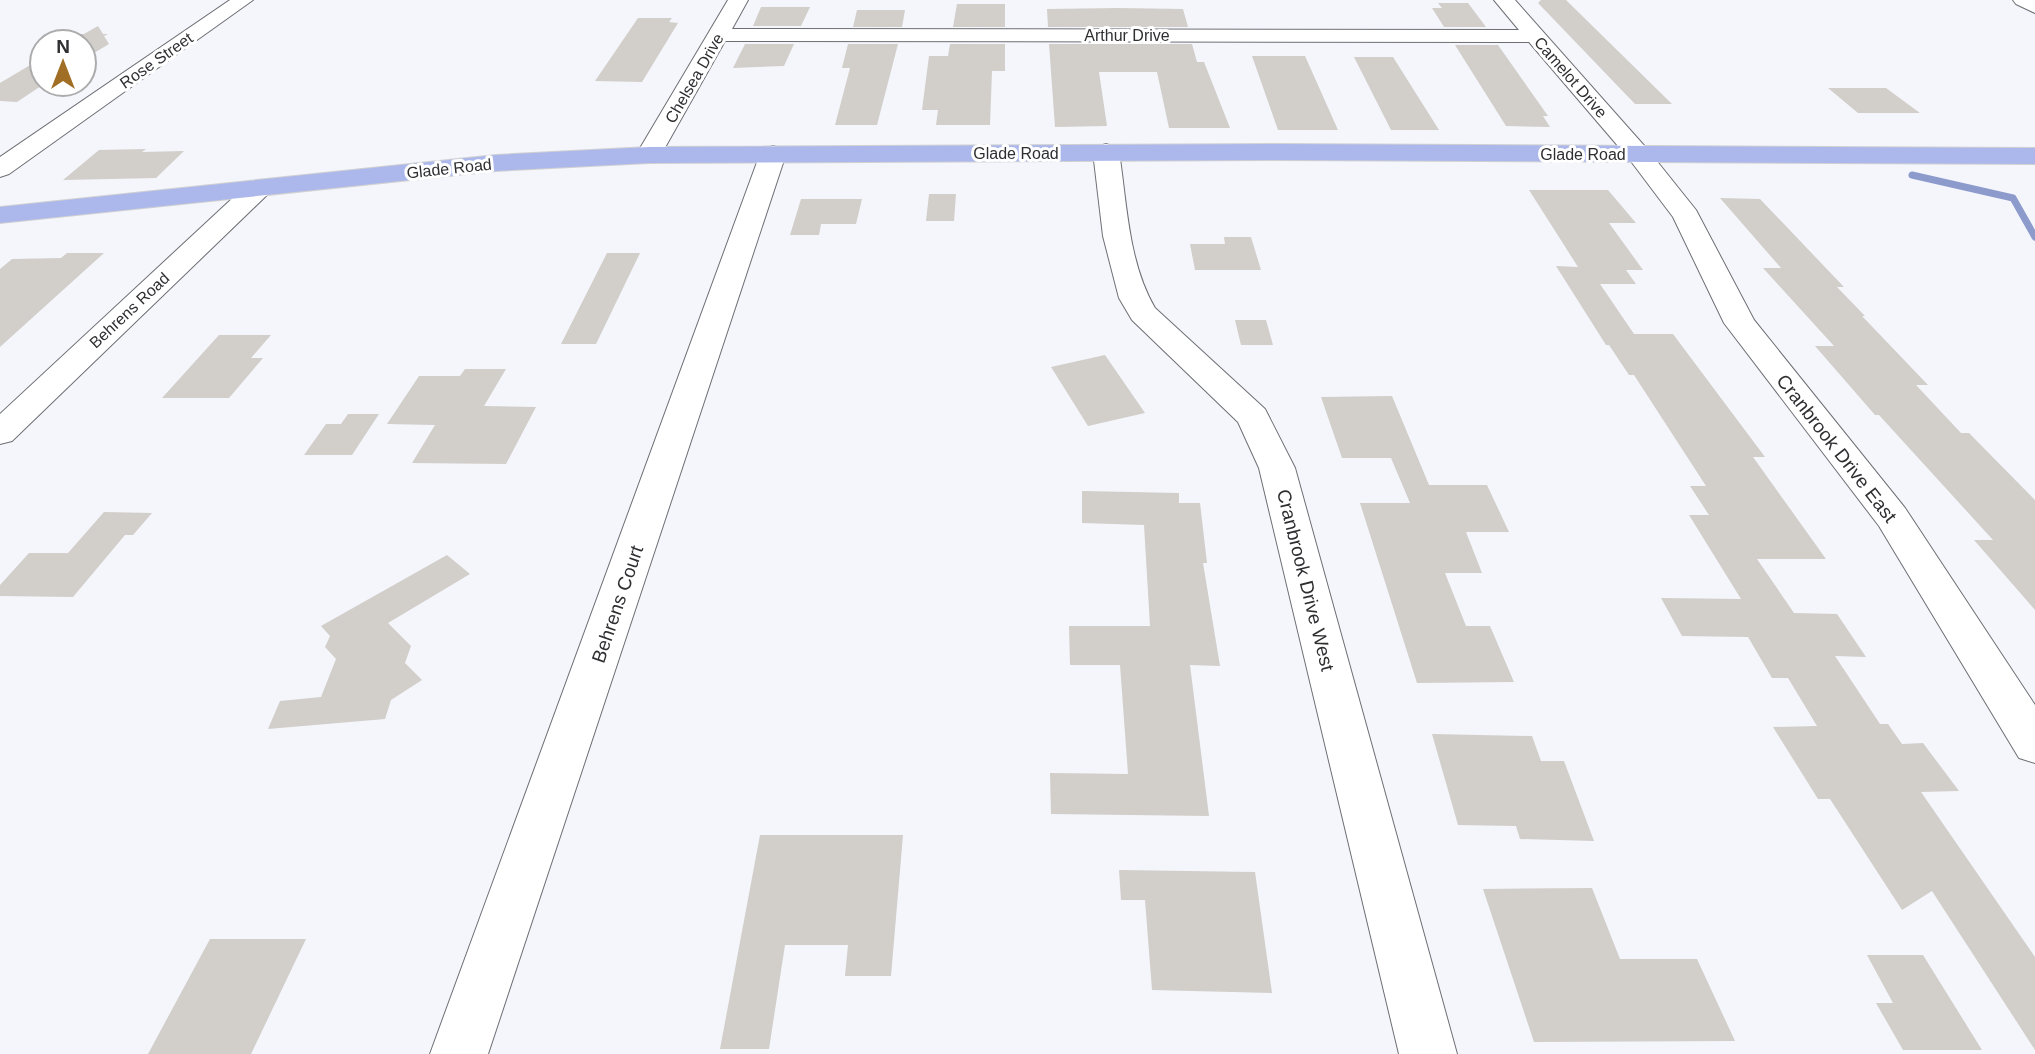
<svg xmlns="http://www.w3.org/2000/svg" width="2035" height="1054" viewBox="0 0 2035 1054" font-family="Arial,sans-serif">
	<rect width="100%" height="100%" fill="#f4f6fc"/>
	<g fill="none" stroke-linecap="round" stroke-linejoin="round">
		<path stroke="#8c9acc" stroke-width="7" d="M1912 175 2013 198 2035 237"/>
	</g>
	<path fill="#d2cec9" d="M1541 0H1566L1672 104H1635L1538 3Z
		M1438 3H1468L1486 27H1444L1432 8H1442Z
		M957 4H1005V27H953Z
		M761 7H810L801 26H753Z
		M1118 8 1183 9 1188 27H1048L1047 9Z
		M857 10H905L902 27H853Z
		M638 18H672L669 22 678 23 642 82 595 81Z
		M98 26 103 34H108L104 36 109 44 84 59V42H50L64 34H84Z
		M745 44H794L784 66 733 68Z
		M848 44H898L877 125H835L850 68H842Z
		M950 44H1005V71H992L990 125H936L938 110H922L929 56H948Z
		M1049 44H1192L1197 62H1204L1230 128H1169L1157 72H1099L1107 126 1055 127Z
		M1455 45H1498L1548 116H1543L1550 127 1506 126Z
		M1252 56H1305L1338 130H1278Z
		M1354 57H1393L1439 130H1391Z
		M42 58V84H44L17 102 0 101V83Z
		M1828 88H1886L1920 113H1858Z
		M146 149 142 152 184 151 156 178 63 180 99 150Z
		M1529 190H1608L1636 223H1609L1643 270H1626L1636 284H1600L1634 334H1673L1765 457H1753L1826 559H1757L1794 613 1837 614 1866 657 1835 656 1880 724H1888L1902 744 1923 743 1959 791 1921 792 2035 957V1050L1932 891 1902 910 1830 799H1818L1773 727 1817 726 1788 678H1772L1748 637 1682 636 1661 598 1741 599 1689 515H1709L1690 486H1706L1634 375H1629L1609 345H1606L1556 266 1578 267Z
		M929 194H956L954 221H926Z
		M1720 198 1760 199 1844 287H1837L1865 316H1862L1928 385H1916L1961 433H1969L2035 500V610L1974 540H1993L1879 415H1875L1815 346H1834L1763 268H1781Z
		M801 199H862L856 224H821L819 235H790Z
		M1224 237H1251L1261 270H1195L1190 244H1225Z
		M67 253H104L0 347V269L12 259 61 258Z
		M607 253H640L596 344H561Z
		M1235 320H1266L1273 345H1241Z
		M219 335H271L251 358H263L229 398H162Z
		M1105 355 1145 413 1088 426 1051 367Z
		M465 369H506L484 406 536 407 506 464 412 463 435 425 387 424 419 376H460Z
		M1392 396 1429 485H1487L1509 532H1466L1482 573H1445L1466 626H1490L1514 682 1417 683 1360 503H1410L1391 458H1342L1321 397Z
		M348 414H379L352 455H304L326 424H341Z
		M1082 491 1179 493V503H1200L1207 563H1203L1220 666 1190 665 1209 816 1051 814 1050 773 1128 774 1120 665H1070L1069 626H1150L1144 525 1082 523Z
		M104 512 152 513 133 535H125L73 597 0 596V585L29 553H68Z
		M447 555 470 574 388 623 411 646 405 663 422 680 391 700 385 719 268 729 280 701 321 697 336 659 325 647 330 636 321 626Z
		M1432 734 1532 736 1541 761H1564L1594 841 1520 839 1516 826 1458 825Z
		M760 835H903L891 976H845L848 945H785L769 1049H720Z
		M1119 870 1255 872 1272 993 1152 990 1145 900H1121Z
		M1592 888 1620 959H1697L1735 1041 1534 1042 1483 889Z
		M210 939H306L251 1054H148Z
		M1867 955H1923L1982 1050H1903L1876 1003H1893Z"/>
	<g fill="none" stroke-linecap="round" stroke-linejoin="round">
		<g stroke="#6d6f74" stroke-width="2">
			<path id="minor" d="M230 0H253L9 174 0 177V157Z
				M728 0H748L732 29 1519 30 1494 0H1515L1648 150 1696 210 1754 320 1905 508 2035 705V763L2019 758 1879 526 1724 323 1673 217 1630 160 1529 42 725 41 658 160 649 163 640 160 636 155Z
				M2013 0H2035V13L2016 4Z
				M1106 144 1115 147 1119 152C1127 203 1128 262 1155 308L1265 409 1295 468 1457 1054H1399L1259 468 1238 422 1132 320 1119 298 1103 236 1093 152 1097 147Z
				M773 146 782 149 786 154 488 1054H430L760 154 764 149Z
				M259 180 268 182 272 188 268 194 12 441 0 444V414L250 182Z"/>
		</g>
		<g stroke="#d1d1d2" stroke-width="2">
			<path id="major" d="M1277 144 2035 148V164L1277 160 649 163 496 171 0 223V207L496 155 649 147Z"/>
		</g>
		<use href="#minor" fill="#fff" fill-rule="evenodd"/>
		<use href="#major" fill="#acb8eb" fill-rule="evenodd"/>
	</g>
	<g text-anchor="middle" stroke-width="6" stroke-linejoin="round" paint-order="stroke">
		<g font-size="16" fill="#2f2f32" stroke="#fff">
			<text x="1127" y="41">Arthur Drive</text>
			<text transform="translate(156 60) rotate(-35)" y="6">Rose Street</text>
			<text transform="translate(1571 77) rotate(49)" y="6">Camelot Drive</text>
			<text transform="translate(694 78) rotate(-60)" y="6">Chelsea Drive</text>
			<text x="1016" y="159">Glade Road</text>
			<text x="1583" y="160">Glade Road</text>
			<text transform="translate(449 168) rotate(-6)" y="6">Glade Road</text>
			<text transform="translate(129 310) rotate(-43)" y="6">Behrens Road</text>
		</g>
		<g font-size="19" fill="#2f2f32" stroke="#fff">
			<text transform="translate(1837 448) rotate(52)" y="7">Cranbrook Drive East</text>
			<text transform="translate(1306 580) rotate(76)" y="7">Cranbrook Drive West</text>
			<text transform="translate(617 604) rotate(-71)" y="7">Behrens Court</text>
		</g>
	</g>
	<g transform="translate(63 63)"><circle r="33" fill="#ffffff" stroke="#acacad" stroke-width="2"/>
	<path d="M0-5L12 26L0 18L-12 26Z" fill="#a16e25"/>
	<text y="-10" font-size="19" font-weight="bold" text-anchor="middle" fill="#2f2f32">N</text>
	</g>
</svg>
